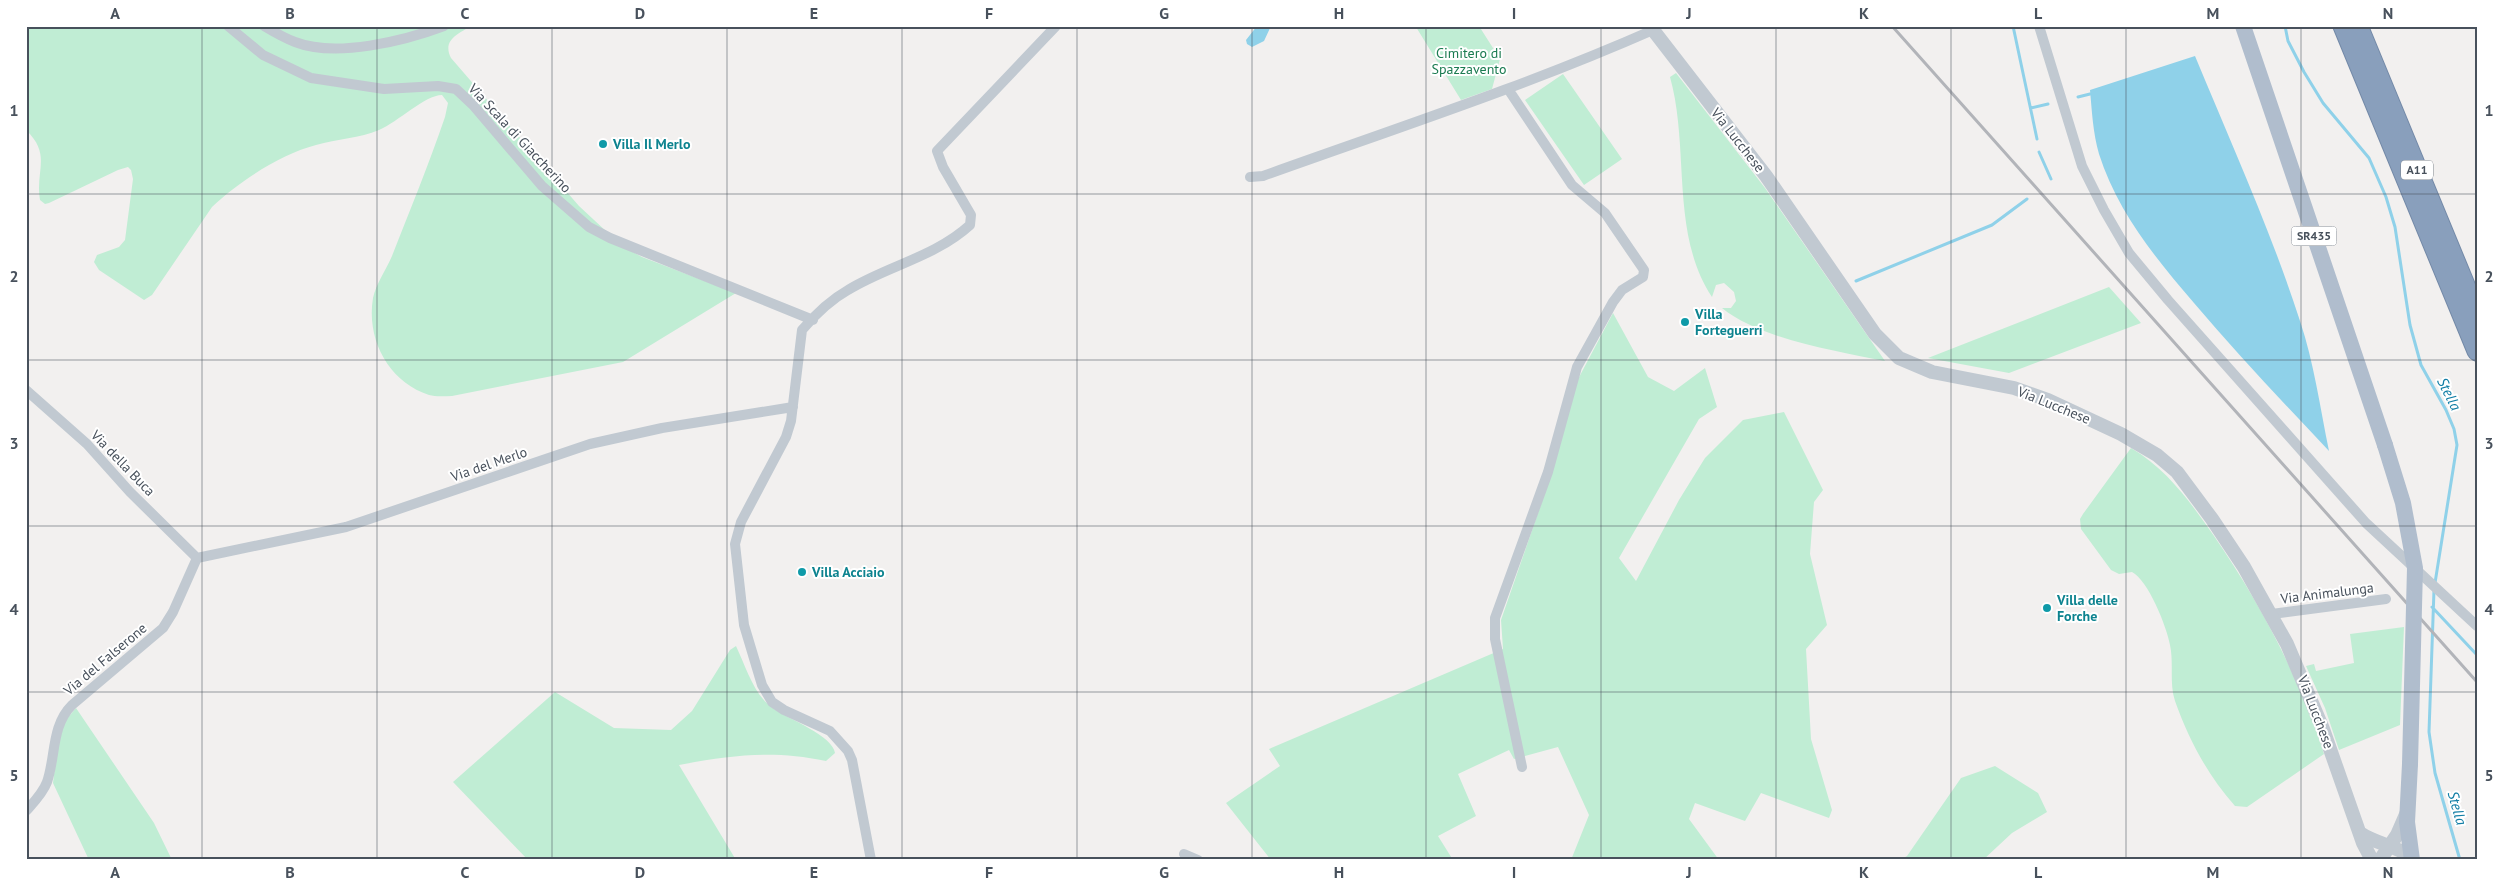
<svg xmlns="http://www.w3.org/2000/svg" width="2503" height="886" viewBox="0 0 2503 886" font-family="'PT Sans',sans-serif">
	<rect width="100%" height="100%" fill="#f2f0ef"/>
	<path fill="#c0edd4" d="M26 26H471C458 34 442 40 451 58L579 206 622 246 642 257 736 293 623 362 452 396C445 396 436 397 429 395 389 382 366 340 373 298 376 284 386 270 392 256 410 210 429 164 445 117L448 103 442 95C425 95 398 122 379 130 360 138 337 139 316 145 281 154 238 182 212 207L152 295 144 300 99 270 94 262 97 255 119 247 125 240 133 179 131 170 128 167 118 170 49 203 45 204 40 200C35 170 52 155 26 130Z
		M1479 26 1500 59 1492 89 1461 100 1416 27Z
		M1676 73 1765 188 1885 361C1836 351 1760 339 1722 308H1731L1736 301 1734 292 1724 283 1716 285 1712 297C1670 234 1690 148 1670 77Z
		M1563 74 1622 159 1584 185 1525 100Z
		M2109 287 2141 323 2009 373 1928 358Z
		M1613 313 1648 377 1674 391 1705 368 1717 407 1699 419 1619 558 1636 581 1679 500 1705 458 1743 420 1784 412 1823 490 1814 502 1810 554 1827 625 1806 649 1811 739 1832 810 1829 818 1761 793 1745 821 1695 803 1689 819 1719 860H1571L1589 815 1558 747 1514 759 1509 750 1458 774 1476 816 1438 836 1453 860H1271L1226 803 1280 766 1269 749 1503 649 1501 620 1547 487 1577 381Z
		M2131 448C2168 470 2190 502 2214 536 2260 603 2299 676 2324 754L2247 807 2235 806C2208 776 2189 740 2175 701 2169 683 2174 663 2170 645 2167 627 2148 580 2132 572L2119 574 2111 570 2081 529 2080 519 2083 514Z
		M2404 627 2400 725 2339 750 2325 708 2306 666 2314 664 2316 671 2354 663 2350 634Z
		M736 646C746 667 754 696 774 709 789 719 833 736 835 753L826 761C773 750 732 755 679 765L736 860H528L453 782 555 692 614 728 671 730 692 711 730 650Z
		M76 708 154 823 172 860H89L53 783 58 742 65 721Z
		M1995 766 2038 793 2047 812 2012 833 1983 860H1900L1907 856 1961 778Z"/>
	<path fill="#8fd1e9" d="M1257 26H1271L1264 41 1252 47 1247 44 1246 40Z
		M2195 56C2231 143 2271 231 2300 321 2314 363 2320 407 2329 451 2283 402 2237 354 2194 303 2156 259 2117 211 2099 154 2093 133 2092 112 2090 90Z"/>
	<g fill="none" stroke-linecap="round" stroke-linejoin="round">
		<path stroke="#8fd1e9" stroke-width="3" d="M2013 26 2037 139
			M2285 26 2288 41 2304 72 2323 103 2369 158 2386 197 2395 227 2410 325 2421 365 2446 410 2454 429 2457 445 2435 583
			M2078 97 2090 94
			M2031 108 2048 104
			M2039 152 2051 179
			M1856 281 1992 225 2027 199
			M2434 590 2429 732 2435 773 2460 860
			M2432 607 2477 655"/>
		<g stroke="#748aa8" stroke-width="21">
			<path id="motorway" d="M2343 26 2477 351
				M2358 26 2477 314"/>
		</g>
		<path stroke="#c1c9d1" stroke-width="10" d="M228 26 263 55 311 78 384 89 438 86 456 89 473 105 542 186 589 227 610 238 813 320
			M264 26C274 32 284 38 295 42 336 58 404 41 444 26
			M2039 26 2082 166 2104 210 2129 253 2168 300 2366 523 2477 626
			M1508 89 1572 185 1605 213 1644 270 1643 277 1622 290 1613 302 1577 367 1548 472 1495 618V639L1522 767
			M1250 177 1263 176C1394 129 1526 86 1653 30
			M26 390 87 444 130 492 197 558
			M197 558 346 527 590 444 662 428 793 407
			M2272 614 2386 599
			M26 811C34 802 43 793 47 782 56 756 51 726 72 705L163 628 173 612 197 558
			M1184 854 1198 860
			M871 860 852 760 848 751 830 731 784 710 772 702 762 685 744 625 735 544 741 522 786 437 791 421 802 330C814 316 832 299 848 290 887 266 935 257 970 225L971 215 943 167 937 151 1056 26"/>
		<path stroke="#c1c9d1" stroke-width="14" d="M1650 26 1766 176 1875 334 1899 358 1932 372 2014 388 2048 400 2121 434 2157 455 2177 472 2212 519 2244 567 2287 644 2323 729 2363 843 2372 860
			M2360 833C2376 844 2395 845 2411 857L2406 860
			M2380 860 2397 835 2407 812"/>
		<path stroke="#b0bdcd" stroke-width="16" d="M2243 26 2385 445
			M2410 764 2407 822 2412 860"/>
		<use href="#motorway" stroke="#899fbc" stroke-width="19"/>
		<path stroke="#b2b4b9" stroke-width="3" d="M1892 26 2477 682"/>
		<path stroke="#b0bdcd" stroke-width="16" d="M2385 445 2403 503 2415 568 2410 764"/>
	</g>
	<path fill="none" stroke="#48515c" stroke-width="1" stroke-opacity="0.55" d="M202 26V860M377 26V860M552 26V860M727 26V860M902 26V860M1077 26V860M1252 26V860M1426 26V860M1601 26V860M1776 26V860M1951 26V860M2126 26V860M2301 26V860M26 194H2477M26 360H2477M26 526H2477M26 692H2477"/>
	<g fill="#0f9aa8" stroke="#fff" stroke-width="2">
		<circle cx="603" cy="144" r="5"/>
		<circle cx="1685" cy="322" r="5"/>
		<circle cx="802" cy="572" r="5"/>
		<circle cx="2047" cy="608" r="5"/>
	</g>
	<g text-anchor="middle" stroke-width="4" stroke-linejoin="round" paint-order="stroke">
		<g fill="#fff" stroke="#7f858d" stroke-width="1">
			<rect x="2401" y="160.5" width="32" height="19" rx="4"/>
			<rect x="2291.5" y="226.5" width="45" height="19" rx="4"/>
		</g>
		<g font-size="12" font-weight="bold" fill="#48515c">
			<text x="2417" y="174">A11</text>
			<text x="2314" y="240">SR435</text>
		</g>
		<g font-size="14" fill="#1b7b51" stroke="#fff">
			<text x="1469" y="58">Cimitero di<tspan x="1469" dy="16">Spazzavento</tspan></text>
		</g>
		<g font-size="14" fill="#48515c" stroke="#fff">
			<text transform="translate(520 138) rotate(47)" y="5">Via Scala di Giaccherino</text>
			<text transform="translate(1738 140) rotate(52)" y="5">Via Lucchese</text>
			<text transform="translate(2054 405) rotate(22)" y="5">Via Lucchese</text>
			<text transform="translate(123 463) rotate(46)" y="5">Via della Buca</text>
			<text transform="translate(489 464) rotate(-19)" y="5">Via del Merlo</text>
			<text transform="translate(2327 593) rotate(-7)" y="5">Via Animalunga</text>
			<text transform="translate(105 659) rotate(-40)" y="5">Via del Falserone</text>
			<text transform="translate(2316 712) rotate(69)" y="5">Via Lucchese</text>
		</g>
		<g font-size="14" font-weight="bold" fill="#0d838f" stroke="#fff" text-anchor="start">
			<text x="613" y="149">Villa Il Merlo</text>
			<text x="1695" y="319">Villa<tspan x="1695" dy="16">Forteguerri</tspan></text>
			<text x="812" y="577">Villa Acciaio</text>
			<text x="2057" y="605">Villa delle<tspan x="2057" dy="16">Forche</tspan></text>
		</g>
		<g font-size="15" font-style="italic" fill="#127ea5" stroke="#fff">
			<text transform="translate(2449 394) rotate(63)" y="5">Stella</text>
			<text transform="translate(2457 808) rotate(74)" y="5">Stella</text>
		</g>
	</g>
	<rect width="2503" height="886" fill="none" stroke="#ffffff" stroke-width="55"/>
	<rect x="28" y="28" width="2448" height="830" fill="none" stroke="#48515c" stroke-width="2"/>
	<g font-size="16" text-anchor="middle" font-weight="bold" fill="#48515c">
		<text x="115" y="19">A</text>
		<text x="290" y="19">B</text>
		<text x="465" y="19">C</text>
		<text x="640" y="19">D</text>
		<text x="814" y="19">E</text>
		<text x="989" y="19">F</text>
		<text x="1164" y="19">G</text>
		<text x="1339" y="19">H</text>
		<text x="1514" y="19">I</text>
		<text x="1689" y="19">J</text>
		<text x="1864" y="19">K</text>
		<text x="2038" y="19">L</text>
		<text x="2213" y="19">M</text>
		<text x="2388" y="19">N</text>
		<text x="14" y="116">1</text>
		<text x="2489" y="116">1</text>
		<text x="14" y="282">2</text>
		<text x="2489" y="282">2</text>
		<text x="14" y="449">3</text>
		<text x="2489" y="449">3</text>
		<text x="14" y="615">4</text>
		<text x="2489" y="615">4</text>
		<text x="14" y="781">5</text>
		<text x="2489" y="781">5</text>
		<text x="115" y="878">A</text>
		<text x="290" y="878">B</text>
		<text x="465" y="878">C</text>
		<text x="640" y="878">D</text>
		<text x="814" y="878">E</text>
		<text x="989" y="878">F</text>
		<text x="1164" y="878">G</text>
		<text x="1339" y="878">H</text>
		<text x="1514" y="878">I</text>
		<text x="1689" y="878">J</text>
		<text x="1864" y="878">K</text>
		<text x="2038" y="878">L</text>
		<text x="2213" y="878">M</text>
		<text x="2388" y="878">N</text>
	</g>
</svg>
